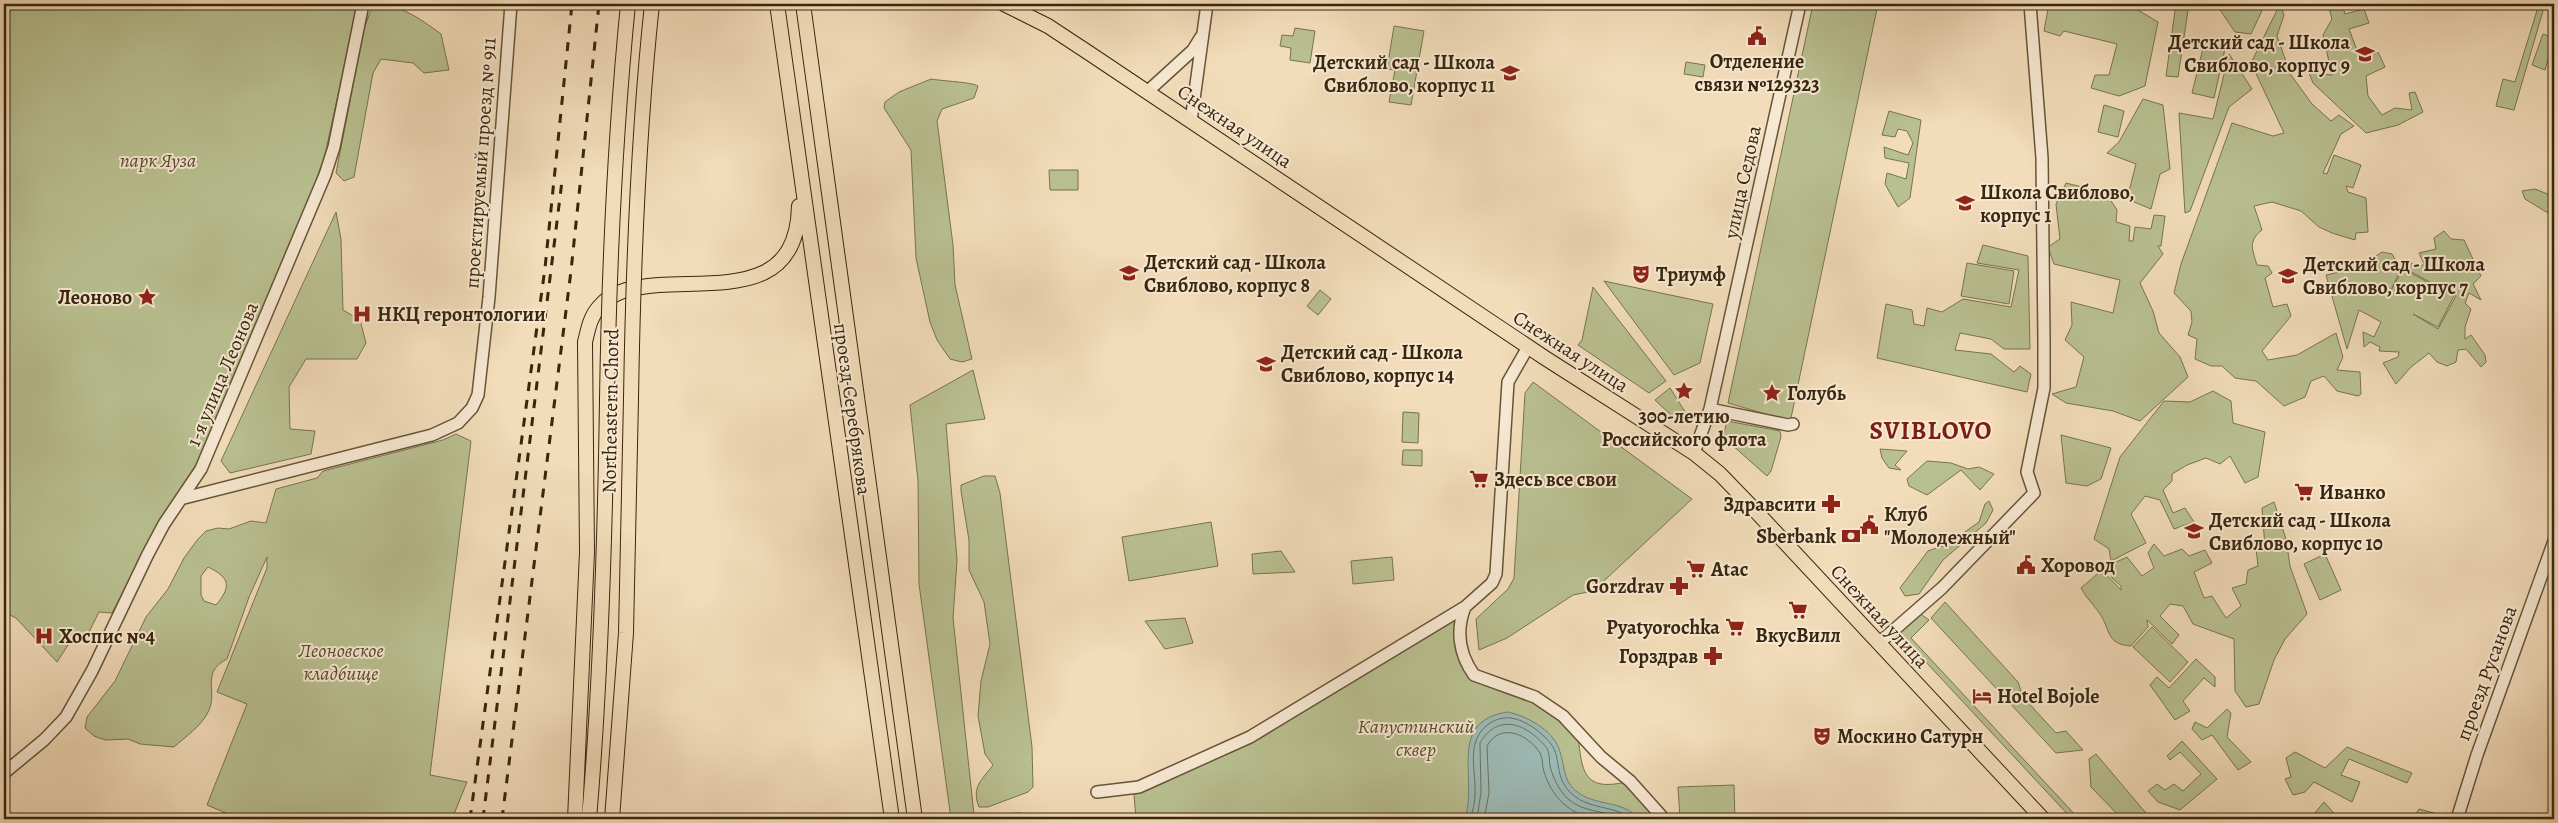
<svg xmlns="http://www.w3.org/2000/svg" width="2558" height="823" viewBox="0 0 2558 823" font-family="Alegreya,serif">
	<rect width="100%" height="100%" fill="#f2dcb9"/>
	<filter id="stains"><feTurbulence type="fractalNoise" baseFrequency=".004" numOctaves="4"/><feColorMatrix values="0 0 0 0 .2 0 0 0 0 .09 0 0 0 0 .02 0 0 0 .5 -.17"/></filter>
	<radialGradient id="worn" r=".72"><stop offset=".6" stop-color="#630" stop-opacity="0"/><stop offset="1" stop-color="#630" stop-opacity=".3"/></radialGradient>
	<path fill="#b9c090" stroke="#787350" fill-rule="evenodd" d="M4 4H358L324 159 307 205 196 465 164 513 112 613 99 612 85 640 68 645 57 662 16 618 4 612Z
		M373 4C400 4 419 18 441 34L449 70 424 73 413 63 381 59 373 73 354 177 344 181 336 173 364 29Z
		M1813 4H1878L1791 418 1786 420 1728 403Z
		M2047 4H2134L2133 7 2158 22 2145 86 2119 96 2091 88 2095 75H2109L2117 44 2064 31 2060 36 2044 31 2048 9Z
		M2176 4H2189L2178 77 2166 76Z
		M2216 4H2265L2251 34 2235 32Z
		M2280 4 2284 15 2277 36 2291 75 2312 104 2331 121 2339 115 2354 126 2341 134 2323 173 2327 174 2334 155 2361 165 2353 188 2346 186 2348 192 2366 198 2368 232 2356 233 2355 240 2332 233 2319 227 2301 211 2272 202 2254 206 2262 230C2248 241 2252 249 2257 265L2268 266 2272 273 2265 278 2273 307 2287 304 2291 316 2262 351 2268 360 2297 355 2336 333 2343 357 2337 370 2360 372 2361 394 2358 396 2337 391 2324 376 2311 381 2305 397 2284 406 2256 381 2235 378 2222 366H2211L2195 359 2197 339 2188 335 2192 322 2191 311 2174 293 2181 264 2232 123 2273 136 2284 133 2251 63Z
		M2328 4H2342L2345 14 2364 9 2369 23 2349 29 2360 58 2378 52 2385 67 2366 76 2368 96 2382 115 2395 108 2412 110 2409 93 2415 92 2423 112 2398 125 2366 133 2313 83 2309 73 2332 75 2323 35 2332 19Z
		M2539 4H2545L2514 110 2496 106 2503 79 2515 82Z
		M1394 26 1424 31 1411 105 1389 102 1395 70 1387 69Z
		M1295 28 1315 31 1310 63 1290 60 1291 48 1280 46 1282 35 1293 36Z
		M2543 34 2554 38 2545 70 2532 65Z
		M2204 44 2225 49 2214 98 2192 93Z
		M2229 54 2252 89 2229 107 2190 211 2185 213 2179 113 2213 119Z
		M1686 62 1705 65 1703 77 1684 74Z
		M931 79C942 81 971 82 978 86L974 98 942 109 937 121 953 245 955 285 972 359 962 362 950 359 937 340 930 322 916 258 911 150 884 108 885 102 899 92Z
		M2143 99 2163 105 2170 169 2160 174 2151 209 2127 199 2136 164 2107 153 2119 142Z
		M2104 105 2124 111 2118 137 2098 132Z
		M1889 111 1921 120 1910 198 1898 207 1885 184 1887 173 1906 179 1909 163 1885 158 1884 147 1908 155 1913 143 1907 131 1898 129 1895 137 1882 135Z
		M1049 170H1078V190H1050Z
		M2554 182V218L2552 213H2548L2525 199 2522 191 2535 189 2550 195Z
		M2066 183 2106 193 2117 210 2116 222 2130 226 2129 241H2133L2135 227 2151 229 2154 215 2165 216 2161 246H2158L2163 254 2140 283 2153 311 2159 333 2180 357 2188 377 2140 421 2113 411 2066 403 2052 394 2076 387 2084 357 2065 340 2072 325 2071 302 2113 313 2120 280 2054 264 2048 247 2060 239 2056 204Z
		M336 212 341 239 343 310 360 320 366 343 357 359H306L289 387 290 429 315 431 311 454 230 473 221 461Z
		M2444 231 2451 239 2464 240 2481 276 2473 284 2481 300 2469 293 2465 303 2471 309 2465 327V339L2471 335 2485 355 2486 362 2481 367 2466 349 2458 350 2456 362 2447 366 2437 362 2429 353 2411 367 2396 384 2383 363 2398 357 2399 352 2379 351 2380 347 2370 342 2364 347 2363 332 2374 337 2381 322 2359 310 2347 349 2326 275 2358 268 2368 272 2372 270V259L2382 252 2392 254 2401 269 2388 296 2403 269 2454 296 2438 327 2413 314 2438 329 2456 296 2404 268 2409 262 2420 267 2424 264 2419 253 2436 249 2434 238Z
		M1983 245 2028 256 2030 349H2004L1991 339 1960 333 1955 350 1991 354 2014 372 2020 366 2031 374 2027 392 1877 358 1886 304 1912 310 1914 324 1924 326 1927 308 1942 312 1963 299 2011 307 2019 270 1977 263Z
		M1967 263 2014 271 2009 304 1961 296Z
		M1604 281 1713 304 1700 363 1674 375Z
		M1593 287 1666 381 1649 393 1578 345 1582 340Z
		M1320 290 1331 299 1318 315 1307 306Z
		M973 370 985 419 946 424 957 560 953 618 974 815 1021 813V819H951L919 584 918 481 910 405Z
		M1533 382 1692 499 1593 591 1573 595 1507 638 1479 650 1476 619 1508 589 1514 578 1525 393Z
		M1670 388 1687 415H1671L1655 400Z
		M2213 391 2231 401 2233 423 2265 432 2258 477 2245 483 2230 456 2220 464 2206 458 2187 465 2172 474V481L2163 490 2173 513 2185 508 2194 522 2174 529 2160 500 2145 496 2131 514 2146 543 2111 561 2109 549 2094 539 2120 457 2164 401 2190 402Z
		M1403 412 1419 413 1418 443 1402 442Z
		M1727 421 1780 431 1781 437 1771 471 1767 476 1723 437Z
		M456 434 471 441 430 775 467 782 452 819H240L207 805 247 704 217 692 267 568V557L249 597 227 659C199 673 220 693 207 714 200 727 185 737 174 747L140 744 128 739 105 740 94 736 85 728 87 717 115 681 146 617 168 589 184 558 198 539 206 531 218 528 229 529 251 521 266 523 276 489 317 478 323 471 443 440ZM208 567C231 578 231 587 216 605L204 601 201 595V576Z
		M2061 435 2111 448 2101 479 2087 486 2066 483Z
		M1880 449 1907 451 1895 465 1901 470 1889 468 1882 458Z
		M1403 450H1422V466L1402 465Z
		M1927 461 1951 463 1968 469 1979 467 1994 474 1980 490 1961 470 1927 495 1909 486 1907 479Z
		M984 476H995L1000 493 1032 747 1033 787 1028 792 988 807H979C971 787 982 780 993 765L985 754 978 716 981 681 990 644 984 602 969 570V540L961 491V485Z
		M1989 501 1993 510 1986 523 1943 560 1919 594 1905 596 1900 588 1928 551 1948 544 1979 522 1985 504Z
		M2274 502 2286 539 2290 566 2307 614 2285 639 2274 660 2259 704 2246 707 2235 691 2234 639 2193 624 2183 606 2170 604 2160 616 2179 635 2172 644 2147 620 2148 627 2131 646C2106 644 2111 631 2100 614 2094 605 2086 598 2081 588L2102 570 2121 590V586L2112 578 2110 565 2127 557 2142 576 2154 568 2148 553 2154 544 2164 556 2182 549 2189 556 2205 550 2212 563 2194 572 2204 598 2212 596 2226 618 2241 606 2232 588 2246 584 2248 570 2258 566 2256 549 2265 547 2262 508Z
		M1211 522 1218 566 1129 581 1122 537Z
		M1281 551 1295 572 1253 574 1252 554Z
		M2325 554 2341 590 2320 600 2304 564Z
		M1392 557 1394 580 1353 584 1351 561Z
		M1945 602 2018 682 2023 697 2056 733 2066 731 2083 750 2056 753 1931 618Z
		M1918 612 1929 620 1911 638 2079 819H2072L1898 632Z
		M1455 617 1466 668 1539 703 1578 736C1582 771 1583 792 1626 782L1661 819H1136L1134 795 1251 742Z
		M1185 618 1193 643 1165 649 1145 621Z
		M2152 627 2188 662 2170 682 2133 647Z
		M2196 659 2215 677V687L2204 678 2183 701 2190 711 2175 720 2150 685 2157 677 2169 688Z
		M2227 709 2231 713 2227 737 2251 762 2238 770 2212 735 2202 740 2192 729 2195 722 2207 728Z
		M2182 741 2217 779 2180 810 2158 802 2148 791 2157 784 2165 790 2174 784 2183 791 2201 774 2180 752 2170 760 2167 756Z
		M2347 747 2412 773 2407 783 2349 759 2341 775 2360 782 2352 802 2314 782 2305 792 2293 795 2285 779 2291 777 2286 758 2295 752 2325 768Z
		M2096 754 2151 819H2122L2091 787 2089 759Z
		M1734 785 1735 819H1680L1678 787Z
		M2324 802 2339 819H2310Z
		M2419 809 2441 815 2442 819H2413Z"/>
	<path fill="#9cbab5" stroke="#747f73" d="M1507 712C1525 715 1553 730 1559 749 1565 764 1562 779 1576 791 1595 807 1622 799 1639 819H1465C1478 777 1447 722 1507 712Z"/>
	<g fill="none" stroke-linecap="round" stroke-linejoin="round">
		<path stroke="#6a7062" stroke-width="1" d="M1470 819C1473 810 1475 803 1475 793 1476 769 1466 744 1486 726 1493 720 1502 717 1511 718 1525 720 1542 732 1551 744 1562 758 1553 778 1573 795 1590 810 1615 805 1632 819
			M1477 819 1481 792 1480 743C1498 712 1527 724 1546 747 1550 752 1549 759 1550 766 1553 778 1559 790 1568 799 1584 813 1605 810 1622 819
			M1484 819 1489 793 1487 746C1500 722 1528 734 1540 753 1543 758 1542 766 1544 772 1552 797 1569 814 1595 819"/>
		<g stroke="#66543a" stroke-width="14">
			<path id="minor" d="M1147 92 1193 50 1201 37
				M1191 121 1207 4
				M1710 409 1788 425 1793 424
				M1694 453 1710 409 1800 4
				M184 498 432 435 458 423 472 408 478 395 489 297 511 4
				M1465 607C1456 630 1459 654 1474 675L1535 697 1563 716 1601 757 1630 781 1664 819
				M1879 643 1942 588 2034 493 2027 472 2044 388V340L2042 158 2030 4
				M4 773 44 740 66 717 92 671 148 554 164 524 201 469 325 175 334 147 363 4
				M1097 792 1139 787 1250 737 1465 607 1492 583 1496 574 1508 382 1528 347
				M2457 819 2477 755 2554 541"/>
		</g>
		<g stroke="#38260f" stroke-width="16">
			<path id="major" d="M777 4 892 819
				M803 4 915 819
				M1004 4 1048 26 1089 53 1545 358 1694 453 1720 474 1750 505 2043 819
				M575 819 587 552 585 342C588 330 590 317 599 307 614 289 637 287 659 285 724 281 797 294 799 206
				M589 819C601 679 605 540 607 399
				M612 819 626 633 631 399"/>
		</g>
		<use href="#minor" stroke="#f7e8d2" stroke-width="11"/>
		<use href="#major" stroke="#f2dcb9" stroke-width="14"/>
		<path stroke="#38260f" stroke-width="3" stroke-dasharray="9 9" stroke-linecap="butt" d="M470 819 545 268 572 4
			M483 819 562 181
			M502 819 571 271 599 4"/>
		<g stroke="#38260f" stroke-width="16" stroke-linecap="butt">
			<path id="major-bridge" d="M607 399C609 267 615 136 628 4
				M631 399C633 267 638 135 652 4"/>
		</g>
		<use href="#major-bridge" stroke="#f2dcb9" stroke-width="14"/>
	</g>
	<defs>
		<g id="civic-bare" transform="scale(1.5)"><path d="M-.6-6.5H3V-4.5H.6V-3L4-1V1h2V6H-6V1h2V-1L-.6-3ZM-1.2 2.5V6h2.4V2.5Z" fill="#8f2418" stroke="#f7e8d2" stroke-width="2.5" paint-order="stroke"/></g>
		<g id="school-bare" transform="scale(1.5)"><path d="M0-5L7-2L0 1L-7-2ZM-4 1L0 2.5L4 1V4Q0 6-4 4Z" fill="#8f2418" stroke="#f7e8d2" stroke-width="2.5" paint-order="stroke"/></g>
		<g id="theatre-bare" transform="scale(1.5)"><path d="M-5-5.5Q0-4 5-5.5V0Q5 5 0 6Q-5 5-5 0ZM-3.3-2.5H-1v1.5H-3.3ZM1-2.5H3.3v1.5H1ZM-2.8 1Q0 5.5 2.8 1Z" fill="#8f2418" stroke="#f7e8d2" stroke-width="2.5" paint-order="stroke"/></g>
		<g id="sight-bare" transform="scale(1.5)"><path d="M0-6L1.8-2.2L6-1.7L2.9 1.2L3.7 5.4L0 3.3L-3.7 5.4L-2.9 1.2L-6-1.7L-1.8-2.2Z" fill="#8f2418" stroke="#f7e8d2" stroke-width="2.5" paint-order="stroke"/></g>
		<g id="hospital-bare" transform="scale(1.5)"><path d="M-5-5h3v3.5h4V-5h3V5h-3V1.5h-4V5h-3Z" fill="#8f2418" stroke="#f7e8d2" stroke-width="2.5" paint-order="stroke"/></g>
		<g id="supermarket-bare" transform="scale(1.5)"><path d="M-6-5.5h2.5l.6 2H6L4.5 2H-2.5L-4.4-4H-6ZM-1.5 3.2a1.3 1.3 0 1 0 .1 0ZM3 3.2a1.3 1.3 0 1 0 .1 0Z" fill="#8f2418" stroke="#f7e8d2" stroke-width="2.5" paint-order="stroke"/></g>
		<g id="pharmacy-bare" transform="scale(1.5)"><path d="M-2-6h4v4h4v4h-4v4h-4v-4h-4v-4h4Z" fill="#8f2418" stroke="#f7e8d2" stroke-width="2.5" paint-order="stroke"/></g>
		<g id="bank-bare" transform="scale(1.5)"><path d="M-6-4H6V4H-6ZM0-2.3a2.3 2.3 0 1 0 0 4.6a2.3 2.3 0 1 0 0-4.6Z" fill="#8f2418" stroke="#f7e8d2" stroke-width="2.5" paint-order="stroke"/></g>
		<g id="hotel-bare" transform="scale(1.5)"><path d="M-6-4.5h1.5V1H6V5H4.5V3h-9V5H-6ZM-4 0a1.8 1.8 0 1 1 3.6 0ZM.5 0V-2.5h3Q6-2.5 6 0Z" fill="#8f2418" stroke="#f7e8d2" stroke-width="2.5" paint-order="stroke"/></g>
	</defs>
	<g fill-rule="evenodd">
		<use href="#civic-bare" x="1757" y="36"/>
		<use href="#school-bare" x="2365" y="54"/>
		<use href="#school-bare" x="1510" y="73"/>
		<use href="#school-bare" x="1965" y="203"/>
		<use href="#school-bare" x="1129" y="273"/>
		<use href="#theatre-bare" x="1641" y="274"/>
		<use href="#school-bare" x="2288" y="276"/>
		<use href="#sight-bare" x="147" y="297"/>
		<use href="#hospital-bare" x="362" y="314"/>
		<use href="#school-bare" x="1266" y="364"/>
		<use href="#sight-bare" x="1684" y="391"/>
		<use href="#sight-bare" x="1772" y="393"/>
		<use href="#supermarket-bare" x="1479" y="479"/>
		<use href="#supermarket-bare" x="2304" y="492"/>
		<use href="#pharmacy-bare" x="1831" y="504"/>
		<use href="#civic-bare" x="1869" y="525"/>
		<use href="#school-bare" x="2194" y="531"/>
		<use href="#bank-bare" x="1851" y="536"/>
		<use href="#civic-bare" x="2026" y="565"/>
		<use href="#supermarket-bare" x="1696" y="569"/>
		<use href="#pharmacy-bare" x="1679" y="586"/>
		<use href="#supermarket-bare" x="1798" y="610"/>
		<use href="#supermarket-bare" x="1735" y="627"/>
		<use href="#hospital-bare" x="44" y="636"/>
		<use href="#pharmacy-bare" x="1713" y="656"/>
		<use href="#hotel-bare" x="1982" y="696"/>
		<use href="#theatre-bare" x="1822" y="736"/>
	</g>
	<g text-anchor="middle" stroke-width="4" stroke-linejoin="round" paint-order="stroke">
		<g font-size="20" font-weight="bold" fill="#38260f" stroke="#f7e8d2" text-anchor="start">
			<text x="2350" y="49" text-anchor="end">Детский сад - Школа<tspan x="2350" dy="23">Свиблово, корпус 9</tspan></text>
			<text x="1757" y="68" text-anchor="middle">Отделение<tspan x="1757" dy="23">связи №129323</tspan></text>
			<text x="1495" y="69" text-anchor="end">Детский сад - Школа<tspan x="1495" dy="23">Свиблово, корпус 11</tspan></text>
			<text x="1980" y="199">Школа Свиблово,<tspan x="1980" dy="23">корпус 1</tspan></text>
			<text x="1144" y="269">Детский сад - Школа<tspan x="1144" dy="23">Свиблово, корпус 8</tspan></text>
			<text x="2303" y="271">Детский сад - Школа<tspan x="2303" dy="23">Свиблово, корпус 7</tspan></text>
			<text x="1656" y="281">Триумф</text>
			<text x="132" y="304" text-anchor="end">Леоново</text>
			<text x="377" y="321">НКЦ геронтологии</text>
			<text x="1281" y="359">Детский сад - Школа<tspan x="1281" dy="23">Свиблово, корпус 14</tspan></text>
			<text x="1787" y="400">Голубь</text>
			<text x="1684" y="423" text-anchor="middle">300-летию<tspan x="1684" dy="23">Российского флота</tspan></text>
			<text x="1494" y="486">Здесь все свои</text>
			<text x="2319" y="499">Иванко</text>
			<text x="1816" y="511" text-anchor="end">Здравсити</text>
			<text x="1884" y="521">Клуб<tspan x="1884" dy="23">"Молодежный"</tspan></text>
			<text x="2209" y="527">Детский сад - Школа<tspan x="2209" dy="23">Свиблово, корпус 10</tspan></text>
			<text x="1836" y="543" text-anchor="end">Sberbank</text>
			<text x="2041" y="572">Хоровод</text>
			<text x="1711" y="576">Atac</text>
			<text x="1664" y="593" text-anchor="end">Gorzdrav</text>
			<text x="1720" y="634" text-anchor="end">Pyatyorochka</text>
			<text x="1798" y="642" text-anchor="middle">ВкусВилл</text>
			<text x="59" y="643">Хоспис №4</text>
			<text x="1698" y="663" text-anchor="end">Горздрав</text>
			<text x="1997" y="703">Hotel Bojole</text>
			<text x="1837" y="743">Москино Сатурн</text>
		</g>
		<g font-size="20" fill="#38260f" stroke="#f7e8d2">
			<text transform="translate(1235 126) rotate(34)" y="7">Снежная улица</text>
			<text transform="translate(480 163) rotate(-86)" y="7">проектируемый проезд № 911</text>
			<text transform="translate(1742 182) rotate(-78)" y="7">улица Седова</text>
			<text transform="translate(1571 351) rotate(33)" y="7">Снежная улица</text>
			<text transform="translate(222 374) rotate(-67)" y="7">1-я улица Леонова</text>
			<text transform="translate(853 409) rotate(82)" y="7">проезд Серебрякова</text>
			<text transform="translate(610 411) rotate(-89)" y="7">Northeastern Chord</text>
			<text transform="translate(1880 616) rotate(47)" y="7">Снежная улица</text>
			<text transform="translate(2486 673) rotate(-70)" y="7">проезд Русанова</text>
		</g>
		<g font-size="20" font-style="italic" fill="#584c2f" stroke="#f7e8d2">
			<text x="158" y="167">парк Яуза</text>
			<text x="341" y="657">Леоновское<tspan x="341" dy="23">кладбище</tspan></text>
			<text x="1416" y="733">Капустинский<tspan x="1416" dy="23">сквер</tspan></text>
		</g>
		<g font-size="25" font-weight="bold" letter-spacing="1" fill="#7a1f14" stroke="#f7e8d2">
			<text x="1931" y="439">SVIBLOVO</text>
		</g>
	</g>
	<rect width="2558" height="823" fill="none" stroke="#f2dcb9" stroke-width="20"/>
	<rect x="5" y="5" width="2548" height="813" fill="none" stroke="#38260f" stroke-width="2.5"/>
	<rect x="10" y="10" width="2538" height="803" fill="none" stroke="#38260f"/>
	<rect width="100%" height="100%" filter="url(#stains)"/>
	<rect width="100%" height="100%" fill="url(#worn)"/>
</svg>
